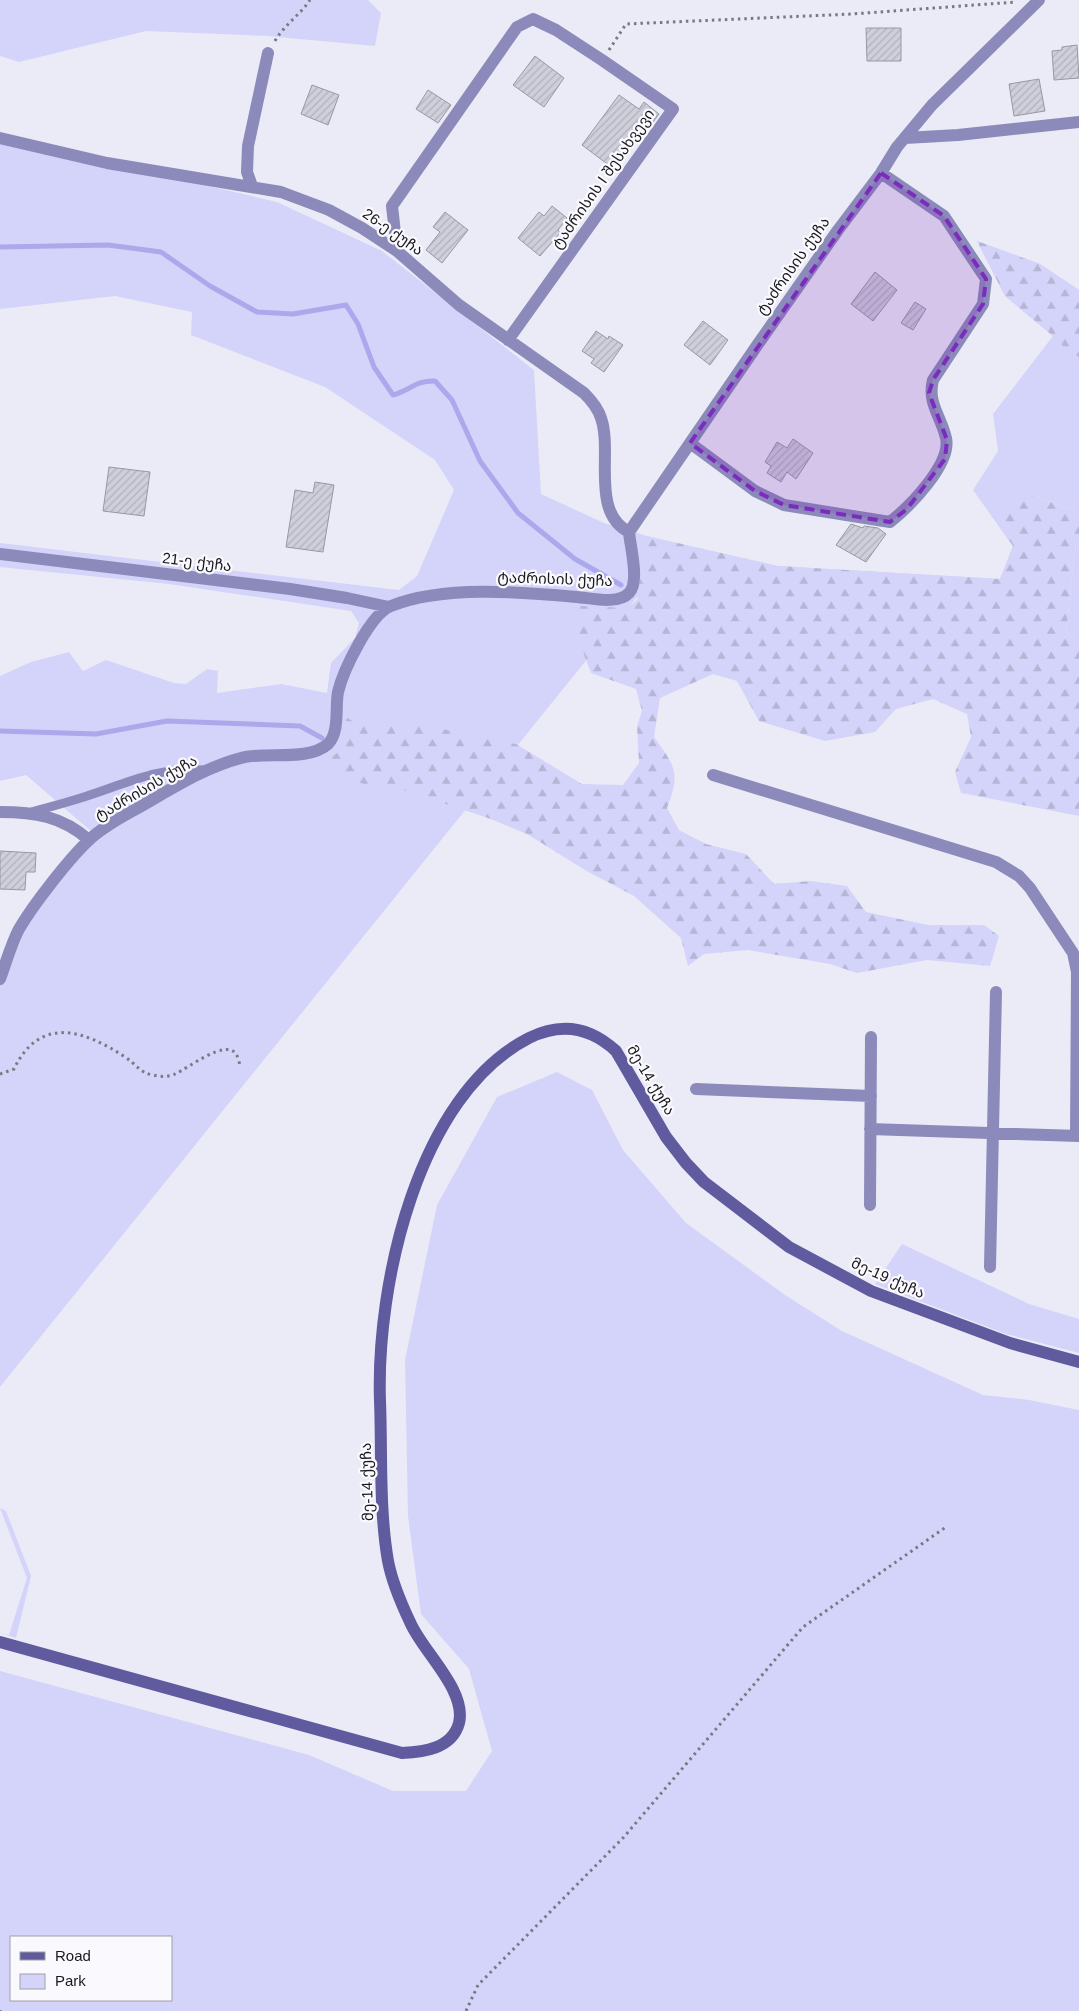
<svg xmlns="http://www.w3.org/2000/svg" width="1079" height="2011" viewBox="0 0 1079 2011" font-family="Arial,'Noto Sans Georgian',sans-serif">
	<defs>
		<pattern id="forest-firs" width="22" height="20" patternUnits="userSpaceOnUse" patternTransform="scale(1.25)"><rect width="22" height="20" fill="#d4d3fa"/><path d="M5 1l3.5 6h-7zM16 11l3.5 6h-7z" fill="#b5b5d6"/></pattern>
		<pattern id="building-hatch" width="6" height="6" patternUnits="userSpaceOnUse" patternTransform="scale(1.25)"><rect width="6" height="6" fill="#cfcfdb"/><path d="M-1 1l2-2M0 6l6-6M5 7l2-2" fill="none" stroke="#b1b1bc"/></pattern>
	</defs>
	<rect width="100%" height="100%" fill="#ebebf7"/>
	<path fill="#d4d3fa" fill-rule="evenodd" d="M0 0H368L381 13 375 46 267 36 146 31 19 62 0 56Z
		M0 143 63 152 277 202 382 251 534 370 541 494 604 523 660 540 778 566 1000 579 1013 546 973 490 998 451 993 414 1053 336 1005 296 977 241 1040 264 1079 290V513L1035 496 1008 586 642 591 0 1387V960L14 926 92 832 26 775 0 781V676L31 662 69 652 83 671 106 660 174 683 186 684 207 669 218 671 217 693 281 684 327 693 331 663 355 638 359 623 351 611 169 584 0 567V543L399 590 417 576 454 490 435 460 325 387 191 335 192 312 115 296 0 309Z
		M1076 542H1079V643L1066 633Z
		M557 1072 592 1090 623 1150 686 1223 785 1295 842 1331 983 1395 1029 1400 1079 1410V2011H0V1671L309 1755 393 1791H466L492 1751 469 1669 421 1614 408 1516 405 1360 437 1205 497 1097ZM11 1937H171V2000H11Z
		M902 1244 1029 1304 1079 1319V1353L1006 1334 875 1284Z
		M0 1508 6 1511 31 1576 16 1638 0 1633 9 1635 27 1578Z"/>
	<path fill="url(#forest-firs)" d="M977 241 1040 264 1079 290V357L1068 351 1053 336 1005 296Z
		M1027 493 1079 513V542H1076L1066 633 1079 643V816L961 793 955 772 971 737 967 714 933 699 896 709 875 732 825 741 759 721 737 681 713 674 660 698 654 737C675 766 681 773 667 808L679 830 706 844 746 854 774 884 811 881 847 886 866 912 928 925H984L999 936 990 966 927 960 857 973 830 964 748 950 704 954 688 966 681 938 634 896 585 870 527 834 488 818 404 790 368 785 339 777 324 764 337 753 345 716 356 724 387 727 420 722 467 736 516 744 582 784 623 785 639 763 637 726 642 711 636 689 591 673C582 651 576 631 579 606L627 608 637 600 647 536 778 566 1000 579 1013 546 990 514Z"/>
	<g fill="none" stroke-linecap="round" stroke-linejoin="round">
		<path stroke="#aba8ec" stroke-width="5" d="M0 247 108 245 161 252 210 286 257 312 293 314 346 305 358 324 374 367 393 395C411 390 416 380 435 381L452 400 480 461 518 513 575 559 621 585
			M0 731 96 734 167 721 300 726 322 738"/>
	</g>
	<path fill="url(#building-hatch)" stroke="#9898a4" d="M866 28H901V61H867Z
		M1077 45 1079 78 1054 80 1052 51 1062 50V47Z
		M535 56 564 78 544 107 513 85Z
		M1039 79 1045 111 1014 116 1009 84Z
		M312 85 339 95 328 125 301 114Z
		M428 90 451 105 438 123 416 109Z
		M619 95 639 109 644 102 659 114 643 136 637 131 610 166 582 145Z
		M552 206 567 218 558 230 560 233 540 256 518 238 539 212 544 216Z
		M445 212 468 230 442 263 426 250 440 232 433 227Z
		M875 272 897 290 873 321 851 304Z
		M915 302 926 309 913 330 901 323Z
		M703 321 728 340 710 365 684 345Z
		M596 331 608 339 609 336 623 345 604 372 591 363 594 359 582 351Z
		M793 439 813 453 796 479 787 472 781 482 767 473 771 466 765 462 777 442 787 448Z
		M109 467 150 472 144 516 103 511Z
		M315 482 334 485 323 552 286 547 295 490 313 493Z
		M851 524 863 528 864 526 878 528 886 534 866 562 836 545Z
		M0 851 36 853 35 872H26L25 890 0 889Z"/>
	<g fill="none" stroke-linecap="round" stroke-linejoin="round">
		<path stroke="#797981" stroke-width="3" stroke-dasharray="2.5 4" stroke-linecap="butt" d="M275 41C284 25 300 15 310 0
			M609 50 626 24 852 14 1016 2
			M0 1074 14 1069C40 1015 84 1030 125 1057 136 1064 140 1073 153 1075 160 1077 169 1077 175 1074 187 1069 226 1038 236 1054 238 1057 239 1062 240 1065
			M0 2010V2011
			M466 2011 478 1985 623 1838 803 1627 946 1527"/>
		<path stroke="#8c8aba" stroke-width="9" d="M31 812C50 807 69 802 87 796 134 781 152 768 204 770"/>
		<path stroke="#8c8aba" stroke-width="12" d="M0 138 107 163 281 192 329 210 362 228 397 251 459 305 584 393C591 400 598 408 601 418 613 452 590 512 629 532
			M905 138 958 135 1079 122
			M252 186 247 172 248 146 268 53
			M397 251 392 206 517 27 533 19 556 30 602 60 673 109 508 340
			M690 443 755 491 784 505 890 522C909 507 952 464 946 438 941 416 927 403 933 380L983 304 986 279 944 216 881 173
			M0 554 290 589 347 598 389 607
			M713 775 996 862 1019 876 1030 888 1073 953 1077 972 1076 1136
			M0 812C34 812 62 816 89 840
			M0 979C6 963 11 944 19 929 33 905 68 860 88 841 101 828 120 818 136 809 170 790 203 768 241 758 265 751 308 762 328 744 340 732 335 707 338 692 343 671 370 614 391 606 443 585 521 592 577 597 591 598 618 605 629 593 640 582 630 546 629 532L758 344 838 230 881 173 897 147 932 105 1039 0
			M696 1089 871 1096
			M870 1129 1079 1136
			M870 1205 871 1037
			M990 1267 996 992"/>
		<path stroke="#605a9f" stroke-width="12" d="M0 1642 402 1753C423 1752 452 1749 459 1723 467 1690 422 1651 410 1622 401 1603 392 1582 388 1561 379 1509 382 1453 380 1401 376 1286 417 1095 529 1038 561 1022 590 1027 616 1051L666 1137 686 1163 704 1182 789 1247 871 1291 1010 1343 1079 1362"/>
	</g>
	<path fill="#7b2cbf" fill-opacity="0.2" stroke="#7b2cbf" stroke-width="4" stroke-dasharray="10 6" stroke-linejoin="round" d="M881 173 944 216 986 279 983 304 933 380 929 393 947 440 945 459 907 509 890 522 784 505 755 491 690 443Z"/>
	<g text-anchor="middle" stroke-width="4.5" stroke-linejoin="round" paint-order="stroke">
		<g font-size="15" fill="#19191e" stroke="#f9f9fe">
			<text transform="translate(603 179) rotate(-55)" y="5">ტაძრისის I შესახვევი</text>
			<text transform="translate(393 232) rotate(35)" y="5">26-ე ქუჩა</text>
			<text transform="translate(793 266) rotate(-55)" y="5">ტაძრისის ქუჩა</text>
			<text transform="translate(197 562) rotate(7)" y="5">21-ე ქუჩა</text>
			<text transform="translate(555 579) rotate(2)" y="5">ტაძრისის ქუჩა</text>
			<text transform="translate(146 788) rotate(-30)" y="5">ტაძრისის ქუჩა</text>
			<text transform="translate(651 1080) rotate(59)" y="5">მე-14 ქუჩა</text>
			<text transform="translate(888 1278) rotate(24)" y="5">მე-19 ქუჩა</text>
			<text transform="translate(367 1482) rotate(-92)" y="5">მე-14 ქუჩა</text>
		</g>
	</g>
	<rect x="10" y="1936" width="162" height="65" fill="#f9f9fe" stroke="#9f9fa4"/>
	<rect x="20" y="1952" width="25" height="8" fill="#605a9f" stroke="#9f9fa4"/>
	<text x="55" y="1961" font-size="15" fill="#19191e">Road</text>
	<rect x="20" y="1974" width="25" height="15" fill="#d4d3fa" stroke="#9f9fa4"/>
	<text x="55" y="1986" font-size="15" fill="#19191e">Park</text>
</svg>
